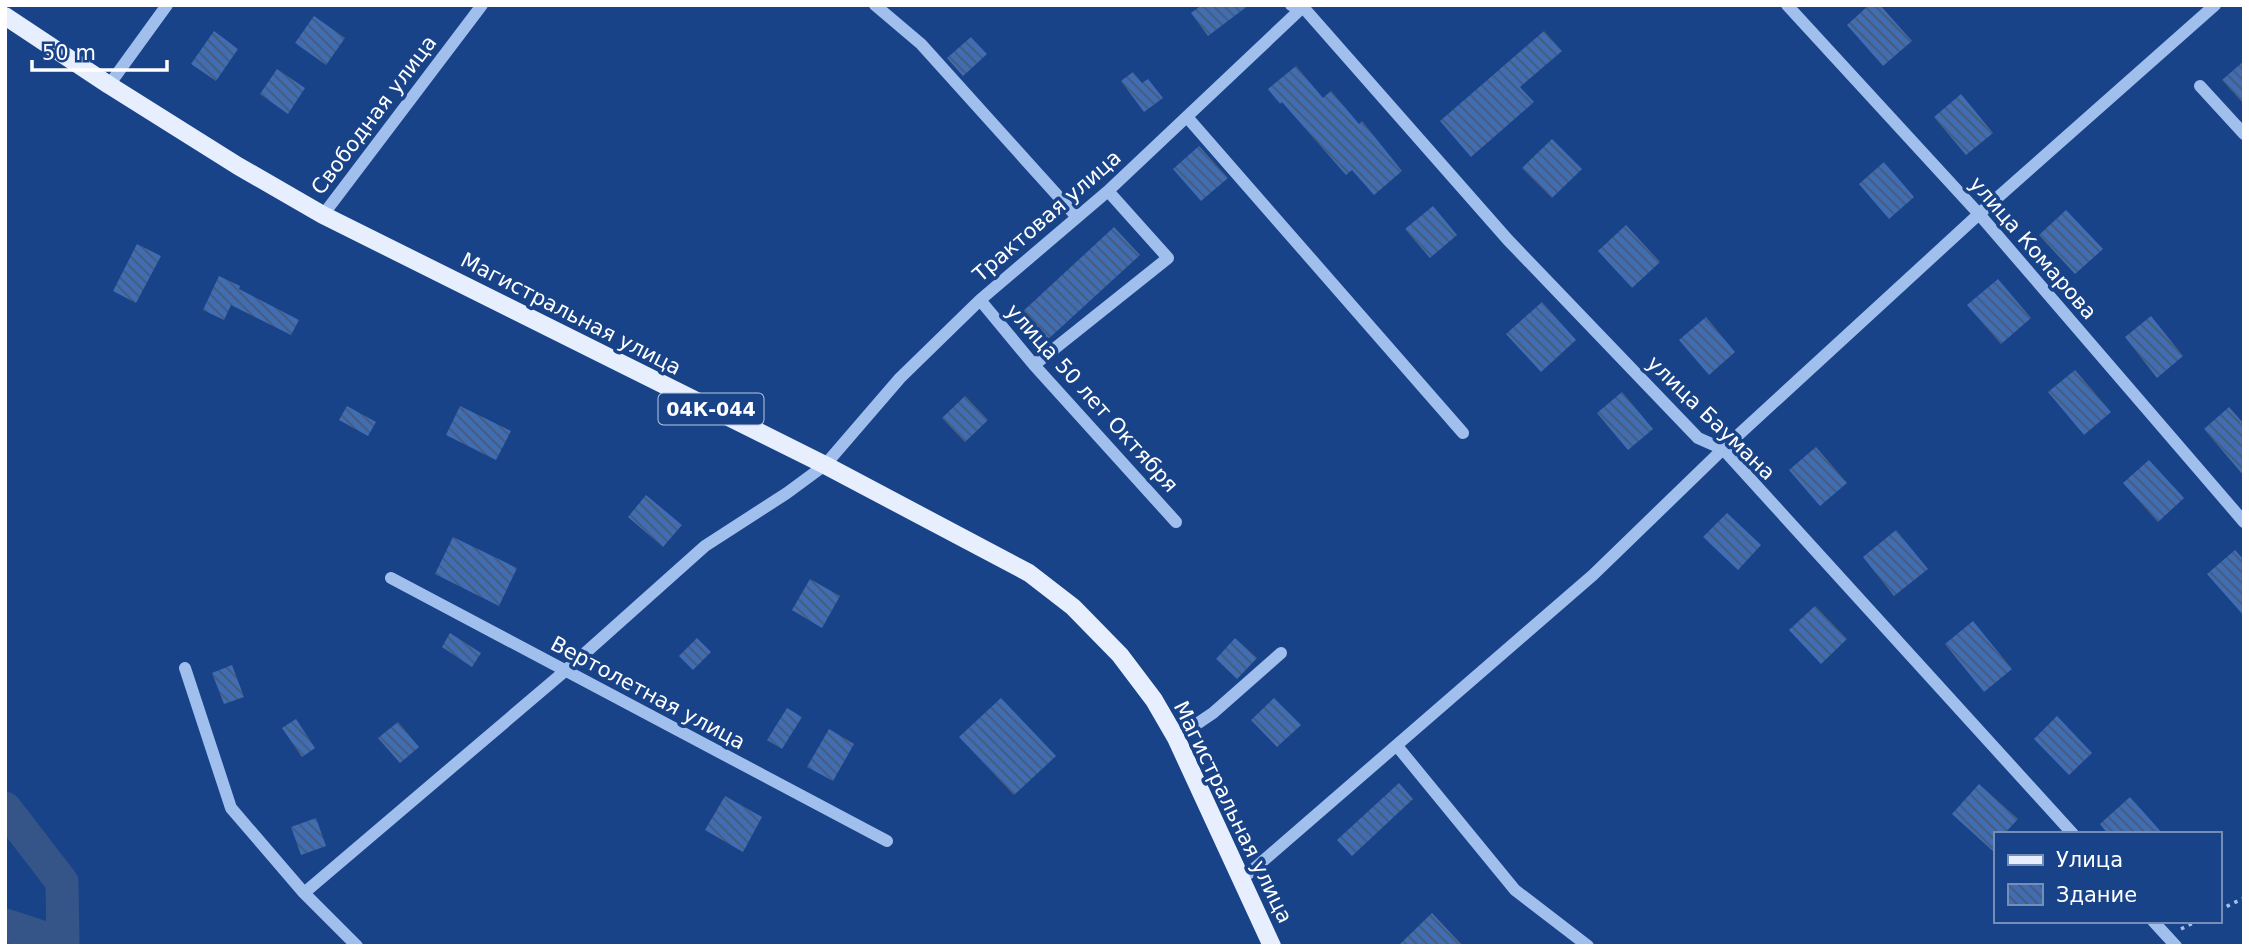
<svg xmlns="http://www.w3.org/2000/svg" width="2249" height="951" viewBox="0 0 2249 951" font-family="'DejaVu Sans',sans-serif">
	<defs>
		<pattern id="building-back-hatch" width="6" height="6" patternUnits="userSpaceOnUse" patternTransform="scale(1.75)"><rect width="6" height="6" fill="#416db2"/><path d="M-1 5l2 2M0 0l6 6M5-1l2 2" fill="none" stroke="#485975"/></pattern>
	</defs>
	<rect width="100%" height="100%" fill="#194388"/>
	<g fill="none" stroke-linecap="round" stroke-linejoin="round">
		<path stroke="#355588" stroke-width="33" d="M5 808 62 882 63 944 5 925"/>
	</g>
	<path fill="url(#building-back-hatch)" d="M1202 5H1249L1208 36 1191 13Z
		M1869 5H1880L1912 41 1883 66 1847 25Z
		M314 16 345 38 326 65 295 43Z
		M214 31 238 49 216 81 191 64Z
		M1544 31 1562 51 1520 87 1534 102 1471 157 1440 121Z
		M971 37 987 54 963 76 947 58Z
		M2244 61V104L2222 80Z
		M1296 66 1323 98 1331 91 1359 124 1362 121 1402 171 1374 195 1352 170 1346 175 1282 102 1280 104 1268 89Z
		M277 69 305 88 288 114 260 94Z
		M1133 72 1142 83 1148 79 1163 98 1144 112 1121 81Z
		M1961 94 1993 133 1966 155 1934 117Z
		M1552 139 1582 169 1552 198 1522 168Z
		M1199 146 1228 178 1201 201 1173 169Z
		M1884 162 1914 197 1889 219 1859 184Z
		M1433 206 1457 235 1430 258 1405 229Z
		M2066 210 2103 249 2075 274 2039 235Z
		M1626 225 1660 262 1632 288 1598 251Z
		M1114 227 1140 255 1045 342 1019 315Z
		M137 244 161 256 136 303 113 291Z
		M219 276 240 286 239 289 299 320 291 335 231 305 224 320 203 310Z
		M1998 279 2031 318 2001 344 1967 305Z
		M1542 302 1576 340 1541 372 1506 334Z
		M2151 316 2183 356 2157 378 2125 337Z
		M1706 317 1735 352 1709 375 1679 340Z
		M2075 370 2111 412 2084 435 2048 392Z
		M1622 392 1653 429 1628 450 1597 413Z
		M965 396 988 420 965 442 942 418Z
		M347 406 376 422 368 436 339 420Z
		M460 406 511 431 496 460 446 435Z
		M2229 407 2244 424V476L2204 429Z
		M1816 447 1847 483 1820 506 1789 470Z
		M2149 460 2184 498 2158 522 2123 483Z
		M646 495 682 525 663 547 628 517Z
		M1727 513 1761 545 1738 570 1703 537Z
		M1896 530 1928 569 1894 596 1863 557Z
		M453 537 517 568 499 606 435 574Z
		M2235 550 2244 560V616L2207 574Z
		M810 579 840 596 822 628 792 610Z
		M1815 606 1847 639 1821 664 1789 630Z
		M1973 621 2012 669 1984 692 1945 644Z
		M450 633 481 653 472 667 442 647Z
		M697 638 711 652 693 670 679 656Z
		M1235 638 1257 658 1237 679 1216 659Z
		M232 665 244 697 224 704 212 673Z
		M1001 698 1056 756 1014 795 959 737Z
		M1274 698 1301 725 1277 747 1251 720Z
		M787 708 802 717 782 749 767 740Z
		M2057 716 2092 753 2069 775 2034 739Z
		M296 719 315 748 302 757 282 728Z
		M398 722 419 747 400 763 378 738Z
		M829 729 854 744 833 781 807 767Z
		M1399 783 1413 799 1352 856 1337 840Z
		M1979 784 2018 819 2004 834H1995V853L1952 814Z
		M725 796 762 817 743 852 705 830Z
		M2130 797 2163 834H2108L2100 824Z
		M316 818 326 846 301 855 291 827Z
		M1432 913 1463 946H1398Z"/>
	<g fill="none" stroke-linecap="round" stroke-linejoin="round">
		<path stroke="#a1bfed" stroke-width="3.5" stroke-dasharray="3.5 5" stroke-linecap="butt" d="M2219 910 2244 898
			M2181 929 2197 921"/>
		<path stroke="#a1bfed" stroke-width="12" d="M875 5 921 44 1076 216
			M1291 5 1303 7 1508 240 1698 438 1723 449 2073 834
			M1787 5 1979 214 2244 522
			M109 85 167 5
			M2200 86 2244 134
			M1187 117 1463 433
			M323 215 482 5
			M980 300 1034 365 1176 522
			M1034 365 1168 258 1108 191
			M391 578 887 841
			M185 668 231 808 304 893 357 946
			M1176 738 1213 713 1281 653
			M1397 746 1515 890 1588 946
			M1241 880 1593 575 1723 449 1979 214 2215 5
			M304 893 565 671 705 546 787 493 825 465 900 378 980 300 1108 191 1305 5
			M2153 921 2176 946"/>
		<path stroke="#e7efff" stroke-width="18" d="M5 16 109 85 238 166 323 215 825 465 1029 573 1073 607 1120 655 1154 700 1176 738 1272 946"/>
	</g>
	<g text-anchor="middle" stroke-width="7" stroke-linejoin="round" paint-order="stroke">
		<rect fill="#194388" stroke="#bac7db" stroke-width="2" x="658.5" y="393.5" width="105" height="31" rx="5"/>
		<g font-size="19" font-weight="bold" fill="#fff">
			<text x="711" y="416">04К-044</text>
		</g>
		<g font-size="21" fill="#fff" stroke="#194388">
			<text transform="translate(374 115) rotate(-53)" y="7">Свободная улица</text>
			<text transform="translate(1047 216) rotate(-41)" y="7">Трактовая улица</text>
			<text transform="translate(2033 248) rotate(49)" y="7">улица Комарова</text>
			<text transform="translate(571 314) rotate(27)" y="7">Магистральная улица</text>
			<text transform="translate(1092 398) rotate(48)" y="7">улица 50 лет Октября</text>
			<text transform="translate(1711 418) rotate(44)" y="7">улица Баумана</text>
			<text transform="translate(648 693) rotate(28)" y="7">Вертолетная улица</text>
			<text transform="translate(1233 812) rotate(64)" y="7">Магистральная улица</text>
		</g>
	</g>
	<rect width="2249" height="951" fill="none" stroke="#ffffff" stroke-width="14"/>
	<rect x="1994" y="832" width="228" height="91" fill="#194388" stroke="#758eb8" stroke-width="2"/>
	<rect x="2008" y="855" width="35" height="10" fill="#e7efff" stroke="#758eb8" stroke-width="2"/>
	<text x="2056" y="867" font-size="21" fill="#ffffff">Улица</text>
	<rect x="2008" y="884" width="35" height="21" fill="url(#building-back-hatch)" stroke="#758eb8" stroke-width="2"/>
	<text x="2056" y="902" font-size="21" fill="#ffffff">Здание</text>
	<path d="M32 60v10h135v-10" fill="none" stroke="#ffffff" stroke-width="3.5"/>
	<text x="42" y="60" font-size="21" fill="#ffffff" stroke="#194388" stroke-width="5" paint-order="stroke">50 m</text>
</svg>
